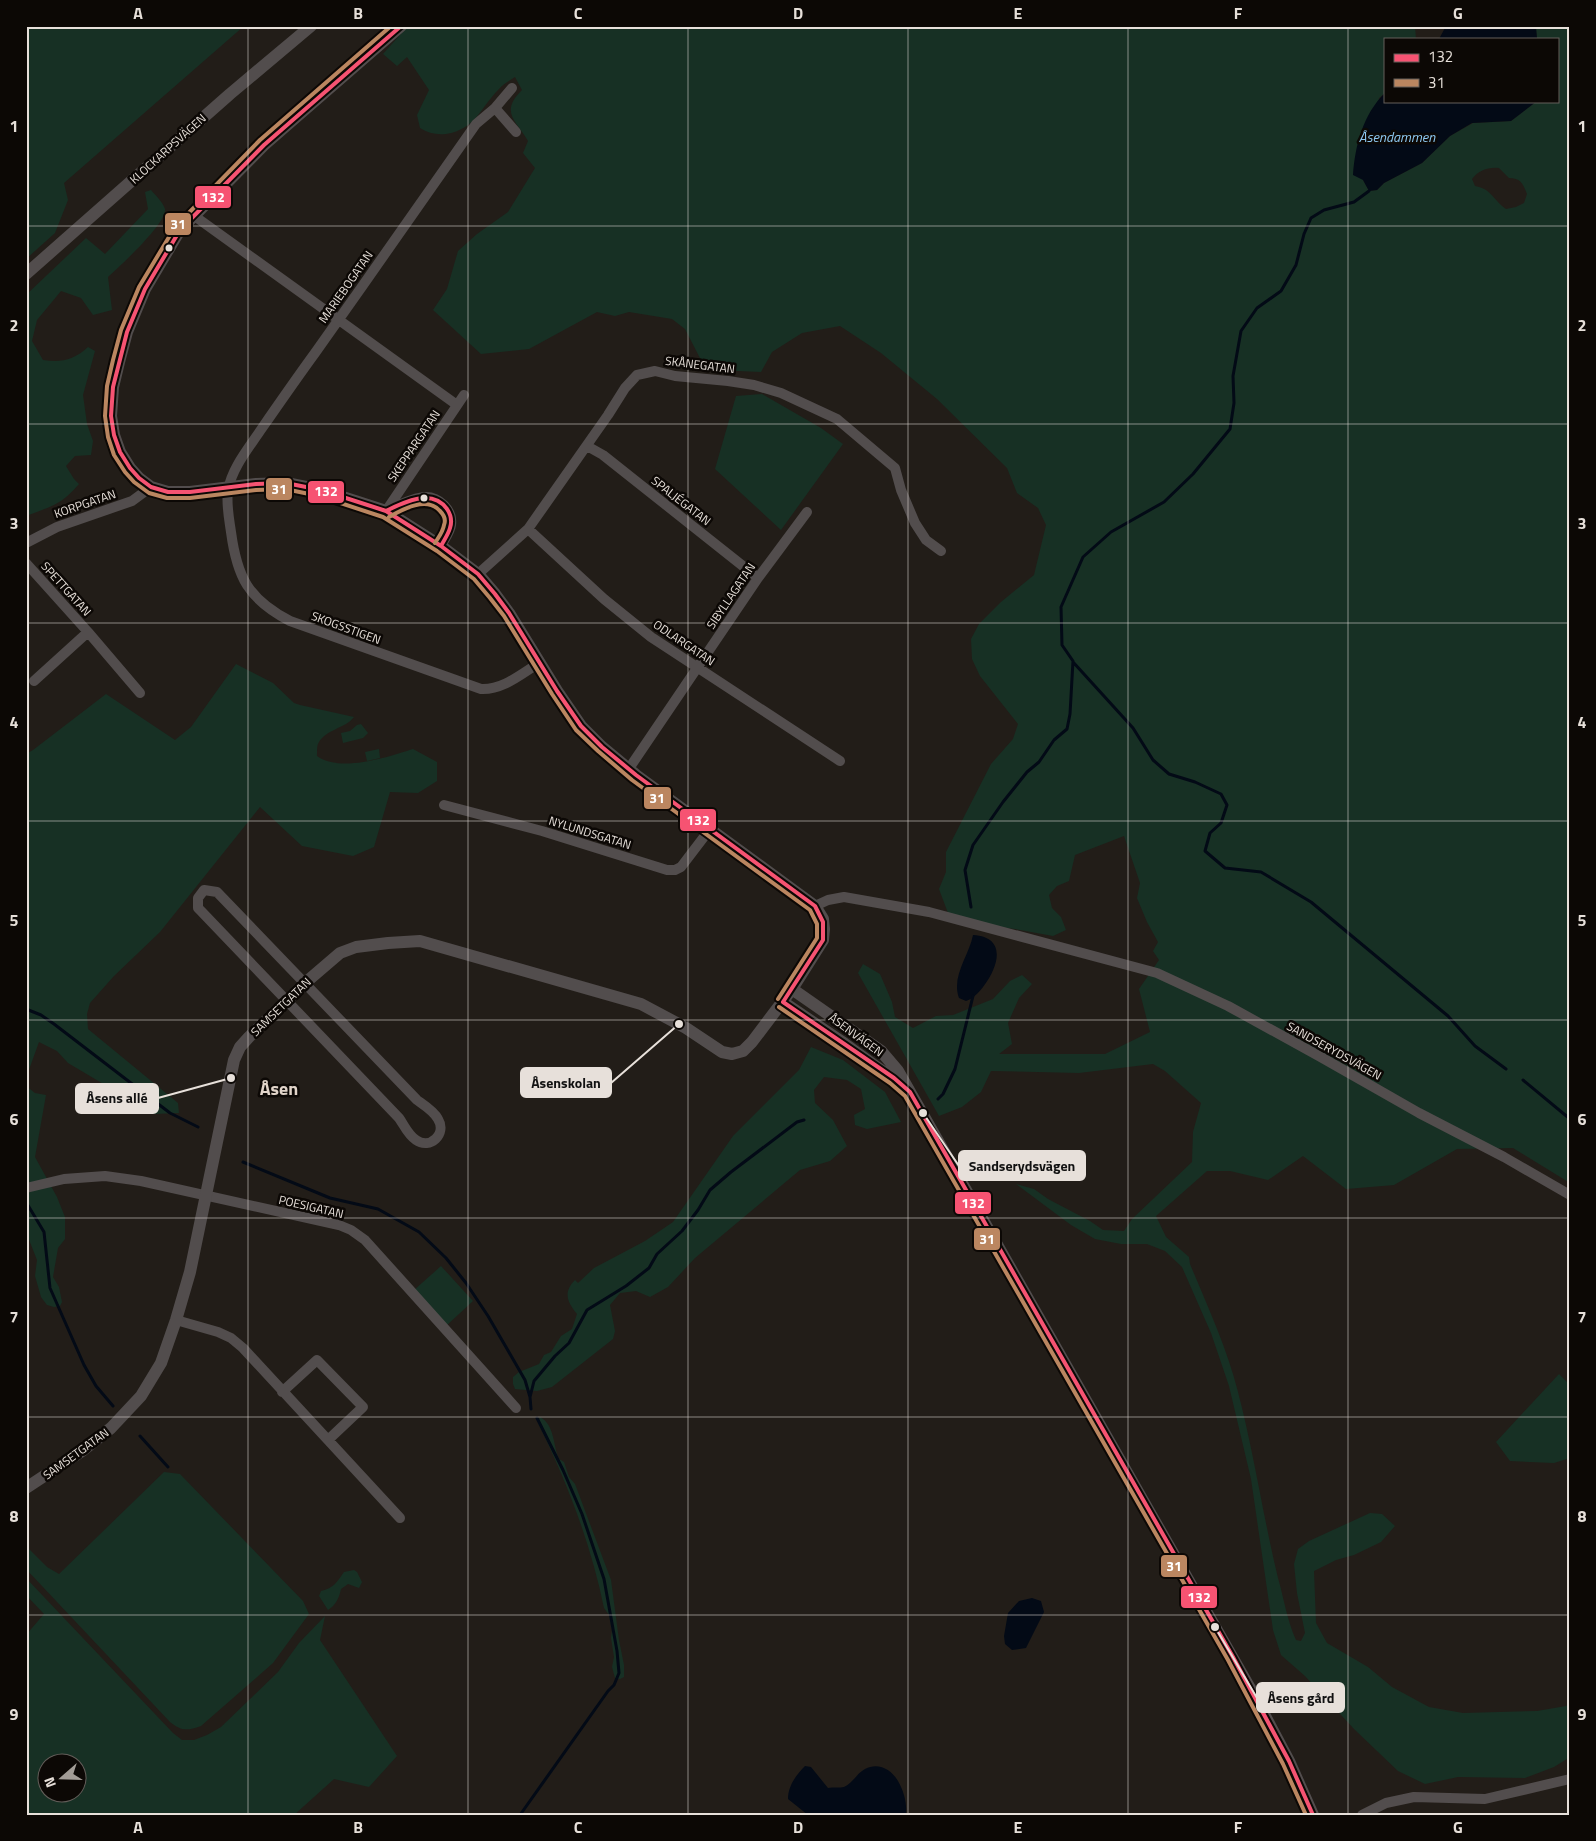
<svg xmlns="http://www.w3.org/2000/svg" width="1596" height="1841" viewBox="0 0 1596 1841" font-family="'Titillium Web',sans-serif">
	<rect width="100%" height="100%" fill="#221d18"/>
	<path fill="#173024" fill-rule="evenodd" d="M26 26H244L64 183 68 200 55 233 26 259Z
		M408 26H1415L1416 39H1385V93L1379 98 1363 180 1369 191 1377 190 1384 183 1422 163 1450 136 1473 123 1511 121 1537 101H1557V39H1537L1536 31 1520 26H1570V1183L1513 1148 1457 1149 1394 1185 1346 1189 1303 1156 1268 1180 1230 1171H1207L1156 1216 1166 1237 1189 1257 1190 1264C1207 1305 1227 1348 1238 1392 1254 1453 1263 1516 1278 1578 1284 1599 1287 1620 1296 1640L1301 1641 1305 1633 1297 1593 1294 1564 1298 1549 1309 1541 1370 1513 1382 1514 1395 1526 1381 1542 1354 1555 1336 1560 1314 1571 1316 1623 1327 1643 1368 1667 1392 1687 1429 1707 1463 1713 1537 1711 1566 1706 1570 1703V1757L1554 1767 1525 1778 1458 1777 1425 1784 1398 1771 1354 1729 1305 1676 1281 1655 1273 1630 1251 1479 1229 1386 1211 1333 1182 1267 1165 1251 1147 1244H1121L1095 1239 1071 1225 1016 1184 1034 1189 1048 1199 1090 1221 1103 1230 1124 1231 1132 1219 1192 1162 1193 1132 1201 1103 1165 1071 1153 1064 1079 1073 991 1071 981 1092 962 1107 939 1116 858 973 863 964 880 974 892 1002 895 1017 913 1028 936 1016 953 1015 993 999 1010 981 1022 975 1032 984 1019 998 1008 1023 1012 1044 999 1054H1105L1150 1032 1139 989 1159 960 1153 951 1158 942 1147 922 1137 898 1140 883 1124 836 1075 855 1069 881 1057 886 1049 895 1052 908 1061 917 1066 930 1053 936 1015 929 976 924 948 913 939 889 946 872V852L991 764 1013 739 1018 724 980 676 972 659 971 639 979 624 1001 602 1034 575 1046 525 1038 508 1017 493 1007 468 937 399 881 353 840 326 802 333 772 352 761 372 715 370 703 364 685 329 672 319 629 312 615 316 597 312 529 349 481 354 433 310 447 289 458 251 477 234 508 212 535 168 523 153 528 141C515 119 500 112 522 90L515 77C509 81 503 84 499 89 480 108 476 129 446 134 436 135 428 133 420 128L417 115 429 90 407 57 397 66 383 54ZM1499 168 1509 178C1521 178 1523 184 1527 194L1524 203 1516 207 1506 209C1493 200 1492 189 1475 186L1472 179C1479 170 1488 167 1499 168Z
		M151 190C155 195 163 202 165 209 167 223 119 267 108 277L112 310 93 315 81 298 61 291 37 320 32 341 43 360C61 363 74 360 88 347L95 351 83 395 87 424 93 441 91 455 75 456 66 466 74 479 79 484C61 505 52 506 26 516V295L86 238 105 254 148 209 145 192Z
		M762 394 821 428 843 444 781 530 715 469 736 396Z
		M236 664 273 683 294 703 300 705 354 717C345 729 325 729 318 744 317 746 317 752 317 756 340 773 388 757 413 749L437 762V781L418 793 390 792 374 847 353 856 302 846 260 807 160 932 114 976 90 1003 87 1014 88 1029 178 1103 179 1113 154 1114 68 1063 57 1051 39 1042 26 1078V754L33 750 106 694 175 740 191 727Z
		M361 724 368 733 363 738 343 743 341 733 350 731 357 725Z
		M379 749 380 758 367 761 365 752Z
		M811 1047 843 1060 885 1092 901 1122 867 1129 855 1125 854 1115 865 1109 861 1089 847 1080 824 1077 814 1090 815 1103 833 1120 847 1146 830 1161 800 1170 695 1258 668 1287 650 1297 636 1291 620 1293 610 1305 615 1331 613 1339 552 1387 537 1391 515 1389 513 1384V1377L519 1372 539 1364 544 1355 551 1352 561 1336 572 1329 577 1314C567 1302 563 1292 575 1280L578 1283 594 1268 645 1241 673 1222 733 1136 799 1070Z
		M26 1086 35 1093 46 1095 35 1157 57 1197 65 1217V1239L58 1248 53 1277 59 1287 62 1302 60 1306 54 1307 47 1305 41 1297 35 1276 37 1260 26 1232Z
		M441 1266 473 1301 446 1326 413 1291Z
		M1559 1374 1570 1385V1458L1554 1463 1510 1461 1496 1442Z
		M540 1417C555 1425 553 1446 559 1459L564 1462 569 1477 575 1484 611 1580 619 1640 624 1665V1677L620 1679 615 1678 612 1667 614 1657 611 1638 612 1630 609 1615 604 1608C591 1544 567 1482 538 1423Z
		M164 1472 180 1474 303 1601 309 1614 273 1663 201 1726C187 1731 181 1731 170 1722L26 1569V1546L47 1567 59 1574Z
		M354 1570 357 1572 362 1582 359 1588 348 1584 341 1589C339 1598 336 1605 328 1610L319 1596 321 1591C334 1588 337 1582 344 1572Z
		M26 1578 173 1733 182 1740H194L207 1735 221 1727 278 1672 299 1643 325 1616 320 1640 397 1756 369 1787 334 1779 294 1815H26V1635L44 1614 26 1595ZM48 1764H78V1794H48Z"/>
	<path fill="#030a16" d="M1446 26H1536L1537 39H1439Z
		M1385 93V101H1537L1511 121 1472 123 1450 136 1422 163 1384 183 1377 190 1369 191 1363 180 1353 175C1355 146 1363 114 1385 93Z
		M973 935C1023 938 981 999 966 1001L959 998C951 976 969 956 973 935Z
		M1032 1598 1041 1601 1044 1612 1026 1648 1012 1650 1005 1644 1004 1636 1008 1613 1019 1601Z
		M805 1766 811 1767 828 1788C833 1787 840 1788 844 1787 853 1783 857 1773 865 1769 878 1762 891 1769 898 1781 904 1792 907 1802 906 1815H808L788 1799C788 1786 796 1775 805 1766Z"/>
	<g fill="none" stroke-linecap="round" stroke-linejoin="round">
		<path stroke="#030a16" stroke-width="3" d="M1073 662 1133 728 1153 760 1169 774 1195 782 1221 794 1227 805 1221 823 1210 833 1205 851 1225 868 1261 872 1311 902 1448 1016 1475 1046 1506 1069
			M971 907 965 870 973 845 1003 802 1027 772 1039 762 1054 740 1067 729 1070 714 1073 661 1062 645 1061 607 1083 557 1111 532 1164 502 1193 474 1230 429 1234 403 1233 376 1241 331 1257 308 1281 291 1296 265 1304 234 1311 218 1324 210 1354 202 1369 191
			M26 1009 41 1015 54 1024 170 1113 198 1127
			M1523 1080 1570 1119
			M938 1099 943 1094 955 1069 973 996
			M243 1162 330 1198 378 1209 419 1232 446 1258 466 1283 488 1316 525 1380 530 1397
			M26 1202 44 1232 50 1288 84 1365 96 1386 113 1406
			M531 1409 530 1397 534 1381 555 1356 569 1343 587 1310 626 1286 649 1268 657 1254 682 1231 698 1210 710 1190 731 1172 797 1122 804 1120
			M140 1436 168 1467
			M520 1815 608 1691 614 1685 619 1673 617 1651 604 1579 582 1514 563 1470 537 1418"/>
		<path stroke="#524d4d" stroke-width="10" d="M512 88 495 108 476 124C422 201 369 277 315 353 296 379 278 405 260 431 248 449 232 468 228 490 226 504 229 518 231 532 237 577 248 599 290 621L481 689C503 690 521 674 539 663
			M495 108 516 132
			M193 215 457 405
			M587 446 603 455 758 578
			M386 511 464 395
			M387 511C398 505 411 499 424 497 439 496 453 510 451 525 450 532 444 540 441 546
			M528 529 604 599 651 637 840 761
			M26 543 57 527 132 501 151 487
			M26 563 88 632 140 693
			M478 574 528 529 608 415 625 388 637 375 655 371 675 376 728 381 754 385 781 393 837 419 895 468 901 490 915 523 926 540 941 551
			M34 681 88 632
			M628 770 758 578 807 512
			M444 805 542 831 667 870H675L681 867 710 829
			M204 890 217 892 417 1100C424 1105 434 1111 438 1119 447 1134 430 1150 416 1140 408 1135 404 1125 399 1118L201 911 198 908V898Z
			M815 906 828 900 844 897 929 912 1157 973 1228 1006 1319 1056 1419 1113 1504 1157 1570 1195
			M26 1188 64 1179 105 1176 141 1181 339 1225 351 1230 365 1240 516 1408
			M176 1320 218 1332 231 1338 243 1348 400 1518
			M282 1392 317 1360 363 1407 328 1440
			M1362 1815 1386 1803 1414 1797 1485 1799 1570 1779"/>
		<path stroke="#524d4d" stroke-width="12" d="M26 274 230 94 311 26
			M792 989 881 1051 898 1071 1255 1697 1289 1761 1313 1815
			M783 1002 845 1044 903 1086
			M26 1488 82 1451 111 1428 141 1396 161 1363 176 1320 190 1272 234 1060 240 1047 249 1037 305 983 340 953 356 947 388 943 420 941 641 1004 686 1028 722 1052 732 1054 743 1051 752 1042 792 989 823 940 824 929 823 919 815 906 636 775 602 747 581 726 557 691 509 613 495 594 478 574 441 546 386 511 321 490 286 483 256 484 190 492H168L151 487 139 478 130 468 120 452 114 435 111 416 113 387 119 362 127 332 145 289 180 230 264 145 401 26"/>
		<g stroke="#0c0805" stroke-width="8">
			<path id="bus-1" d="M401 26 264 145 180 230 145 289 127 332 113 387 111 416 114 435 120 452 130 468 139 478 151 487 168 492H190L256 484 286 483 321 490 386 511 441 546 478 574 495 594 509 613 557 691 581 726 602 747 636 775 815 906 823 922V940L783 1002
				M386 511C404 502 432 488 447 509 451 515 452 522 450 528 448 535 444 540 441 546
				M783 1002 894 1078 910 1092 1233 1657 1289 1761 1313 1815"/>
		</g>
		<g stroke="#0c0805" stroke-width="8">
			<path id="bus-2" d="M391 26 260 140 175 227 139 287 121 330 113 360 107 386 105 416 108 437 114 455 125 472 134 482 149 493 167 498H190L256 490 285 489 319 496 383 517 437 551 474 579 490 598 504 616 552 694 576 730 598 751 632 780 810 910 817 924V938L778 999
				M389 517C403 509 427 496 440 511 444 515 446 520 444 525 443 532 438 538 435 543
				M779 1007 890 1083 905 1096 1228 1660 1283 1764 1306 1815"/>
		</g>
		<use href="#bus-1" stroke="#f65372" stroke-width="4"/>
		<use href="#bus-2" stroke="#bb8660" stroke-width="4"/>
	</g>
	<path fill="none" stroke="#e7e0da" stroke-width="1" stroke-opacity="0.55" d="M248 26V1815M468 26V1815M688 26V1815M908 26V1815M1128 26V1815M1348 26V1815M26 226H1570M26 424H1570M26 623H1570M26 821H1570M26 1020H1570M26 1218H1570M26 1417H1570M26 1615H1570"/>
	<g fill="#e7e0da" stroke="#0c0805" stroke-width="2">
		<circle cx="169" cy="248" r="4.5"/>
		<circle cx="424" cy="498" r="4.5"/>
	</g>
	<g text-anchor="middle" stroke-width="5" stroke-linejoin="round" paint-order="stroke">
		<g font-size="12" fill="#e7e0da" stroke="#0c0805">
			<text transform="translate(168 149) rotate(-42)" y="4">KLOCKARPSVÄGEN</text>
			<text transform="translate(346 287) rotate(-55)" y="4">MARIEBOGATAN</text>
			<text transform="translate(700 365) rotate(7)" y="4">SKÅNEGATAN</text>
			<text transform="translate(414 446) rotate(-56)" y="4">SKEPPARGATAN</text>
			<text transform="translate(681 501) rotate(38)" y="4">SPALJÉGATAN</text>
			<text transform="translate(85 504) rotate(-19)" y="4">KORPGATAN</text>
			<text transform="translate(66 589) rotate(48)" y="4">SPETTGATAN</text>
			<text transform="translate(731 596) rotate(-56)" y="4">SIBYLLAGATAN</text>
			<text transform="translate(346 628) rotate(20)" y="4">SKOGSSTIGEN</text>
			<text transform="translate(684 643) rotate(34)" y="4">ODLARGATAN</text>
			<text transform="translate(590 833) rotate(17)" y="4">NYLUNDSGATAN</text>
			<text transform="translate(281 1007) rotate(-44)" y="4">SAMSETGATAN</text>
			<text transform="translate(856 1035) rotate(36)" y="4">ÅSENVÄGEN</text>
			<text transform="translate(1334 1051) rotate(29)" y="4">SANDSERYDSVÄGEN</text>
			<text transform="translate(311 1207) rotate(13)" y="4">POESIGATAN</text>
			<text transform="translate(76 1454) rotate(-36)" y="4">SAMSETGATAN</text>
		</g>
		<g font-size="14" font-style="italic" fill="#8dc8f1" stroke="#0c0805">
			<text x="1397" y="142">Åsendammen</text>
		</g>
		<g font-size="18" font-weight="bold" fill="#e1d4c9" stroke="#0c0805">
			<text x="279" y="1095">Åsen</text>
		</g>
	</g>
	<path fill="none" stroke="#e7e0da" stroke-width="2" d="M679 1024L611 1083M231 1078L158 1098M923 1113L959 1166M1215 1627L1257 1698"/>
	<g fill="#e7e0da" stroke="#0c0805" stroke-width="2">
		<circle cx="679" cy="1024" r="5"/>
		<circle cx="231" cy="1078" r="5"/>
		<circle cx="923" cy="1113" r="5"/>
		<circle cx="1215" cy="1627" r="5"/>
	</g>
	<g fill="#e7e0da" stroke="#e7e0da" stroke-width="2">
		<rect x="521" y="1068" width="90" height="29" rx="5"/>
		<rect x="76" y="1084" width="82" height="29" rx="5"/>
		<rect x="959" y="1151" width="126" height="29" rx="5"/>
		<rect x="1257" y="1683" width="87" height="29" rx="5"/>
	</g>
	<g font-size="14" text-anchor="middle" font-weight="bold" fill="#111">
		<text x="566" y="1088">Åsenskolan</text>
		<text x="117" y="1103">Åsens allé</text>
		<text x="1022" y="1171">Sandserydsvägen</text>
		<text x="1301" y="1703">Åsens gård</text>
	</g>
	<g stroke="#0c0805" stroke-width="2">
		<rect x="194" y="185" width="38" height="24" rx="5" fill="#f65372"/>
		<rect x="164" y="212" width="28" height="24" rx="5" fill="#bb8660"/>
		<rect x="265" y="477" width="28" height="24" rx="5" fill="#bb8660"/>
		<rect x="307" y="480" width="38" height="24" rx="5" fill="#f65372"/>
		<rect x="643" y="786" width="29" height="24" rx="5" fill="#bb8660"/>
		<rect x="679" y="808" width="38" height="24" rx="5" fill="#f65372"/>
		<rect x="954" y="1191" width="38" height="24" rx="5" fill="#f65372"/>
		<rect x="973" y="1227" width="28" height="24" rx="5" fill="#bb8660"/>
		<rect x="1160" y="1554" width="28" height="24" rx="5" fill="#bb8660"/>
		<rect x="1180" y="1585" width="38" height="24" rx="5" fill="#f65372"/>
	</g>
	<g font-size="14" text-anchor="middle" font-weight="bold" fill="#fff">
		<text x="213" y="202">132</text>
		<text x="178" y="229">31</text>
		<text x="279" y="494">31</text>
		<text x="326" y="496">132</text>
		<text x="657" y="803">31</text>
		<text x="698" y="825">132</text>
		<text x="973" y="1208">132</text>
		<text x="987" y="1244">31</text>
		<text x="1174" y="1571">31</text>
		<text x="1199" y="1602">132</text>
	</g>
	<rect width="1596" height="1841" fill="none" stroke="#0c0805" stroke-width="55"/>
	<rect x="1384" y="38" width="175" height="65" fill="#0c0805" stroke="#645e5a"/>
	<rect x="1394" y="54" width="25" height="8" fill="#f65372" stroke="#645e5a"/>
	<text x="1428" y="62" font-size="15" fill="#e7e0da">132</text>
	<rect x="1394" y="79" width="25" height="8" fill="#bb8660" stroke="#645e5a"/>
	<text x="1428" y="88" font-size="15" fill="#e7e0da">31</text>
	<g transform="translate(62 1778) rotate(250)"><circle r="24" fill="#0c0805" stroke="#645e5a"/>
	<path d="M0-4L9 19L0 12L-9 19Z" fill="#a29c96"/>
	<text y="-8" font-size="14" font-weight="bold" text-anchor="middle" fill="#e7e0da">N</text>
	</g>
	<rect x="28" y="28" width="1540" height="1786" fill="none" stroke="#e7e0da" stroke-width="2"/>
	<g font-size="16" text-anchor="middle" font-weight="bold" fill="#e7e0da">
		<text x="138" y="19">A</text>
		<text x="358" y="19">B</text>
		<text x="578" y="19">C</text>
		<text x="798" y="19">D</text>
		<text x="1018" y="19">E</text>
		<text x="1238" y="19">F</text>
		<text x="1458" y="19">G</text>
		<text x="14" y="132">1</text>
		<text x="1582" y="132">1</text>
		<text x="14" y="331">2</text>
		<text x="1582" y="331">2</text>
		<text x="14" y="529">3</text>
		<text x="1582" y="529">3</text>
		<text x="14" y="728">4</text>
		<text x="1582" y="728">4</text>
		<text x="14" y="926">5</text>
		<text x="1582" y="926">5</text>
		<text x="14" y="1125">6</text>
		<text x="1582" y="1125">6</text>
		<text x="14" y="1323">7</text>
		<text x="1582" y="1323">7</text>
		<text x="14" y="1522">8</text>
		<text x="1582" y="1522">8</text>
		<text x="14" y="1720">9</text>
		<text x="1582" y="1720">9</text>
		<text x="138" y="1833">A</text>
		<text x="358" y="1833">B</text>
		<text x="578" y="1833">C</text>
		<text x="798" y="1833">D</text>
		<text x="1018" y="1833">E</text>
		<text x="1238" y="1833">F</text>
		<text x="1458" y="1833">G</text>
	</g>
</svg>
